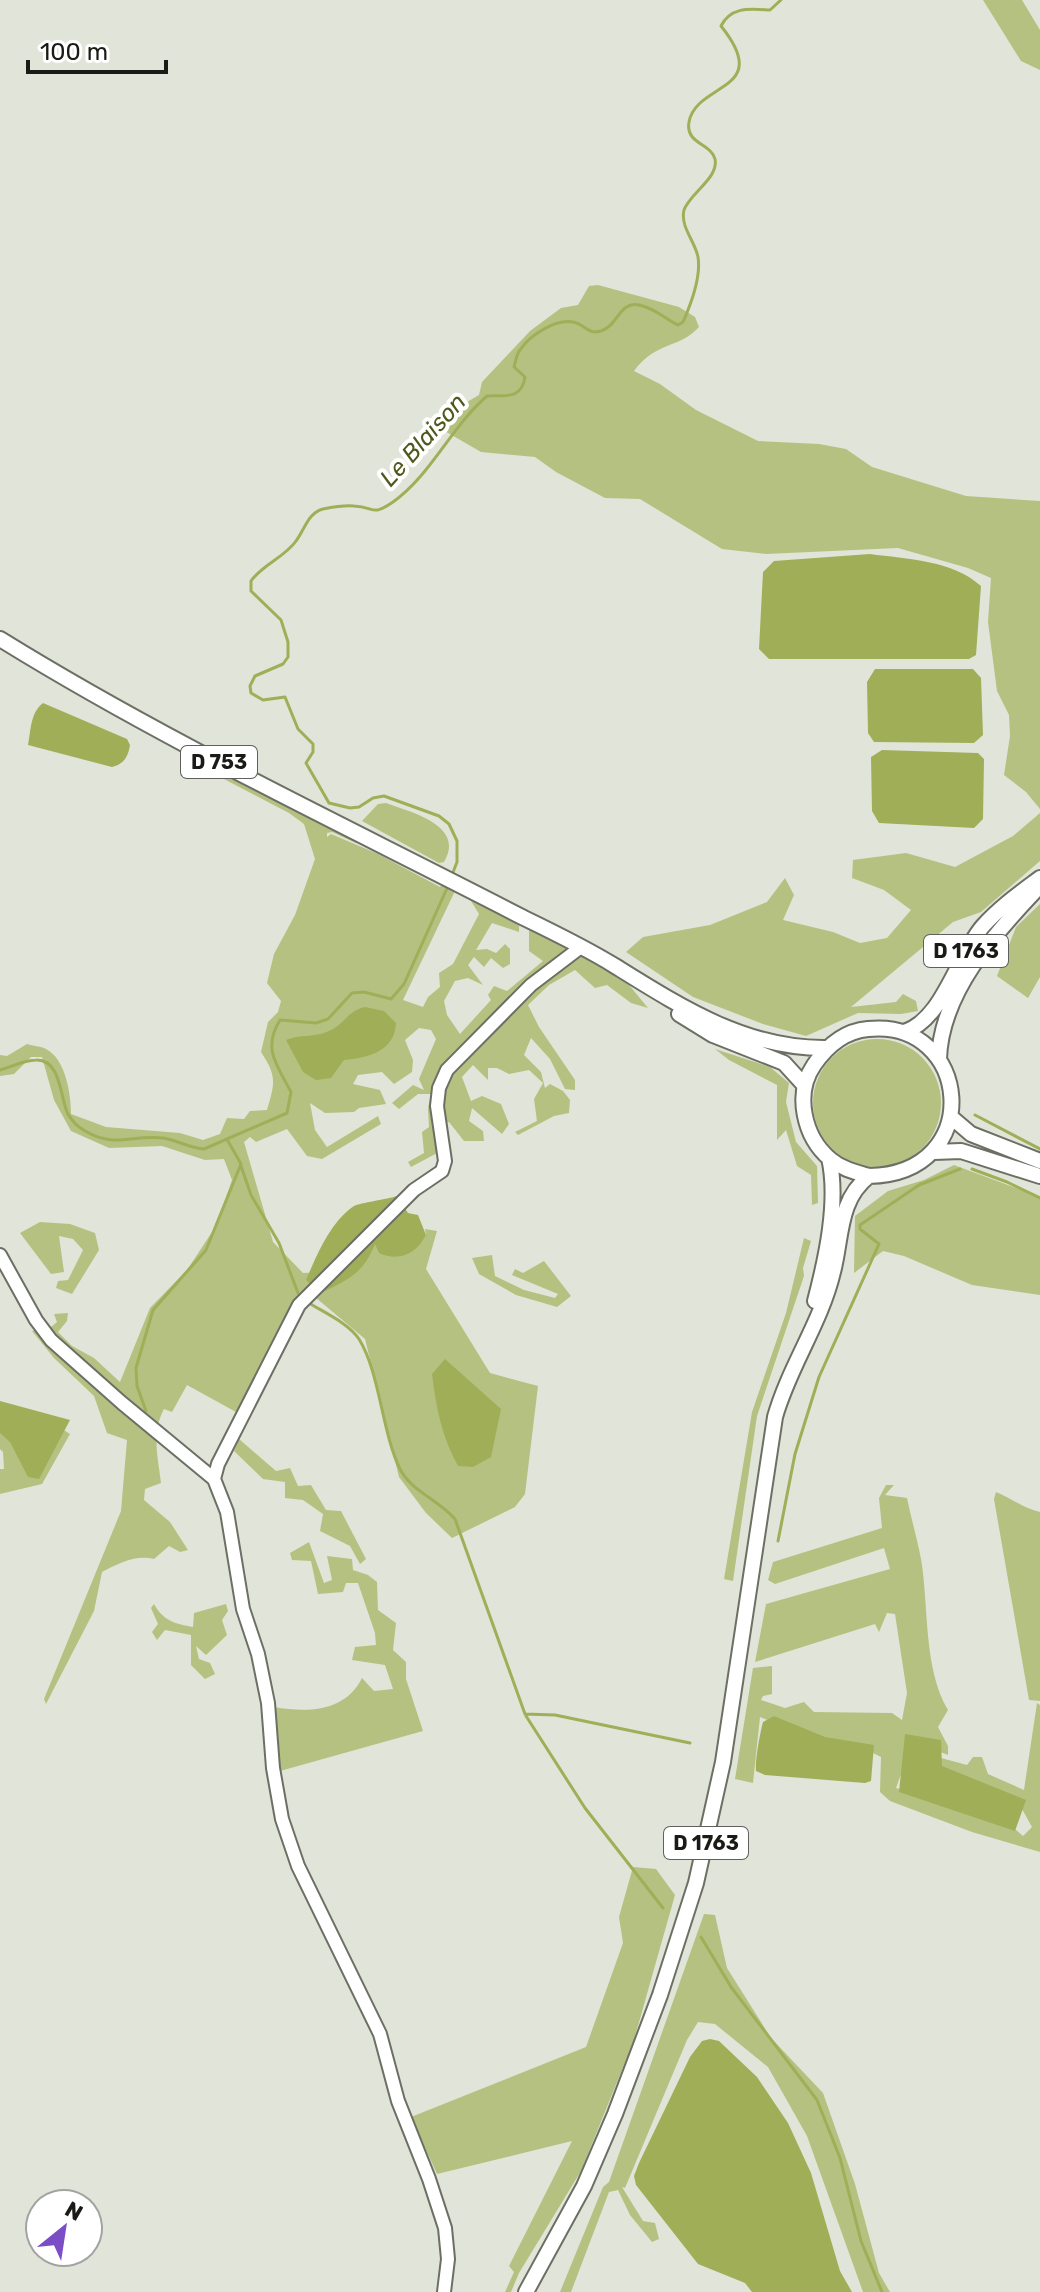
<svg xmlns="http://www.w3.org/2000/svg" width="1040" height="2292" viewBox="0 0 1040 2292" font-family="Rubik,sans-serif">
	<rect width="100%" height="100%" fill="#e1e4d8"/>
	<path fill="#b5c181" d="M983 0H1022L1040 30V70L1021 61Z
		M598 285 679 307 695 317 699 327C679 349 656 341 634 371L660 384 696 410 758 441 819 444 846 449 872 467 966 496 1040 501V809L1026 792 1004 775 1010 736 1009 715 997 691 988 622 991 578 968 568 898 548 766 554 722 549 640 499 605 498 556 472 535 457 481 452 443 430 462 405 479 395 482 382 530 331 561 308 578 305 589 286Z
		M226 770 356 838V843L332 832 327 833V837L331 834 378 854 440 887 443 883 455 891 403 1000 423 1007 428 997 440 987 439 973 453 964 479 914 471 901 482 903 519 926V932L492 923 476 950 487 949 496 953 505 944 510 949V964L503 968 491 958 484 967 474 957 468 965 483 985 468 978 455 981 444 1001 447 1015 460 1034 491 1000 488 995 494 986 507 991 543 961 529 951V931L535 929 625 980 648 1008 631 1003 607 985 595 988 575 970 549 985 528 1005 539 1027 575 1080V1090L565 1089 550 1059 531 1038 524 1055 541 1072 545 1088 550 1084 563 1091 570 1100 569 1113 554 1116 518 1135 515 1132 537 1121 534 1099 543 1083 529 1070 509 1074 497 1068H488V1080L473 1065 462 1077 471 1101 482 1096 501 1104 509 1124 502 1134 472 1108 469 1121 483 1131 484 1141H464L449 1122 434 1126 439 1152 411 1167 408 1162 424 1153 422 1132 429 1127 428 1108 431 1094H418L399 1109 392 1103 413 1085 424 1090 419 1079 436 1039 431 1030 419 1028 405 1040 413 1060 412 1072 394 1084 382 1072 358 1075 353 1084 380 1090 386 1104 359 1108 354 1112 325 1113 310 1103 315 1130 327 1147 378 1116 381 1124 322 1159 307 1156 287 1129 256 1142 250 1137 244 1142 273 1242 303 1273 348 1271 376 1242 426 1235 425 1229 437 1231 426 1269 490 1373 538 1386 525 1494 515 1507 452 1538 426 1513 399 1477 365 1339 315 1297 300 1292 236 1412 187 1385 172 1412 164 1409C151 1433 158 1457 161 1483L145 1489 144 1500 170 1522 188 1550 180 1552 169 1546 154 1559C136 1554 117 1564 102 1572L94 1611 46 1704 44 1699 121 1511 127 1440 107 1433 94 1396 54 1358 32 1331 50 1328 57 1322 54 1314 68 1313 67 1321 58 1332 72 1346 94 1358 120 1382 150 1308 187 1270 216 1226 232 1180 224 1159 205 1160 162 1146 109 1148 71 1131 54 1100 42 1057H31L14 1074 0 1076V1055L7 1056 27 1044C33 1046 41 1046 46 1049 66 1059 71 1095 71 1114L106 1127 180 1133 203 1140 220 1134 227 1118 244 1119 250 1111 267 1110C275 1083 277 1076 261 1052L268 1022 278 1012 281 1001 267 983 274 954 295 915 315 859 304 824 289 813 222 778Z
		M386 803C410 812 466 825 444 862L439 863 362 821 378 804Z
		M1040 813V861L981 912 953 922 851 1007 896 1002 903 994 916 1001 918 1011 901 1014 858 1013 806 1036 763 1024 693 997 626 952 643 937 710 925 767 902 785 878 794 895 783 920 833 932 860 943 887 938 911 910 884 890 852 878 853 860 906 853 955 867 1013 836Z
		M1040 904V977L1028 998 997 976 1016 927Z
		M813 1103a64 64 0 1 1 128 0a64 64 0 1 1-128 0Z
		M715 1049 770 1067 789 1083 786 1102 796 1142 817 1166 818 1203 812 1205 811 1175 797 1166 786 1130 777 1140V1085L729 1060Z
		M954 1165 1040 1197V1295L972 1285 904 1256 883 1251 854 1273 855 1216 888 1191 924 1180Z
		M40 1222 70 1224 95 1233 99 1250 72 1294 56 1288 58 1281 68 1280 83 1250 73 1239 59 1236 64 1272 51 1274 20 1233Z
		M804 1238 811 1241 803 1268 804 1276 757 1416 733 1581 724 1579 752 1412 786 1313Z
		M492 1255 495 1276 524 1290 555 1298 558 1294 512 1275 515 1269 523 1273 544 1261 571 1296 557 1307 516 1295 479 1274 472 1258Z
		M0 1424 59 1427 70 1434 42 1484 0 1494V1469H4L3 1452 0 1449Z
		M239 1439 276 1471 290 1468 298 1486 311 1485 326 1510 341 1511 366 1559 360 1564 350 1546 320 1531 323 1514 303 1500 285 1498V1482L263 1479 234 1451Z
		M886 1485H894L885 1495 907 1498C911 1518 917 1538 921 1559 929 1606 923 1668 948 1710L938 1727 948 1746V1755L913 1741 896 1788 1002 1818 1023 1836 1032 1827 1017 1800 936 1769 941 1758 967 1765 973 1757H982L988 1774 1024 1790 1037 1703 1040 1705V1852L972 1832 890 1801 880 1792 881 1757 859 1746 813 1740 760 1717 753 1783 735 1779 753 1668 772 1666V1694L763 1696 761 1700 785 1708 804 1702 814 1712 892 1713 902 1720 907 1693 895 1614 887 1613 879 1632 875 1624 755 1662 766 1604 890 1569 884 1548 775 1584 768 1580 773 1562 882 1528 879 1498Z
		M996 1492C1011 1498 1025 1509 1040 1512V1701L1029 1700 994 1499Z
		M309 1542 324 1583 332 1580 327 1556 352 1559 353 1570 368 1575 377 1582 378 1610 396 1623 393 1650 406 1662V1679L423 1731 280 1771 274 1707C308 1713 345 1712 362 1678L374 1691 393 1689 385 1665 352 1660 355 1647 376 1645 375 1633 358 1583H346L343 1592 318 1594 311 1561 292 1560 290 1553Z
		M154 1604C163 1621 176 1624 193 1627L194 1613 226 1604 228 1611 222 1620 227 1635 206 1655 196 1646 199 1659 210 1663 215 1674 205 1679 191 1665V1635L165 1630 157 1640 152 1632 158 1624 151 1608Z
		M633 1867 656 1869 675 1895 634 2040 581 2171 519 2273 511 2292H505L514 2272 509 2266 572 2141 437 2174 411 2117 586 2047 623 1943 619 1917Z
		M704 1914 715 1915 727 1968 771 2038 823 2093 855 2184 879 2273 890 2292H863L807 2136 768 2067 715 2024 698 2022 687 2040 625 2188 622 2187 643 2221 655 2223 659 2239 652 2242 630 2215 618 2190 609 2192 571 2292H560L603 2187 609 2182Z"/>
	<path fill="#a0ae58" d="M870 554C907 559 952 560 981 586L976 655 969 659H769L759 649 763 572 774 561Z
		M875 669H973L981 678 983 735 974 743 874 742 868 733 867 682Z
		M43 703 127 739 130 745C128 757 124 764 112 767L28 745C31 731 30 713 43 703Z
		M882 750 978 753 984 759 983 819 974 828 879 823 872 811 871 757Z
		M365 1007 384 1011 396 1023C395 1051 368 1058 344 1060L331 1078 316 1080 303 1072 286 1040C300 1034 314 1038 329 1031 345 1024 347 1011 365 1007Z
		M397 1196 408 1213 418 1215 426 1235C416 1254 399 1262 379 1253L375 1244C363 1274 349 1279 321 1293L306 1280C317 1255 330 1222 354 1206 360 1203 388 1199 397 1196Z
		M445 1359 501 1409 491 1457 473 1467 458 1466C442 1438 436 1407 432 1374Z
		M0 1401 70 1420 39 1479 28 1477 10 1442 0 1433Z
		M774 1716 825 1737 874 1745 871 1781 865 1783 765 1775 756 1771C755 1761 760 1733 763 1722Z
		M905 1734 941 1740 942 1766 1026 1800 1015 1831 899 1792Z
		M710 2039 719 2041 757 2077 788 2123 811 2173 840 2271 852 2292H752L745 2283 698 2264 636 2185 634 2176 639 2163 690 2057 702 2041Z"/>
	<g fill="none" stroke-linecap="round" stroke-linejoin="round">
		<path stroke="#a0ae58" stroke-width="3" d="M452 875 457 862V841L449 824 439 816 384 796 373 798 359 807 350 808 329 803 306 763 313 752V744L298 729 285 697 263 700 251 693 250 686 255 676 283 664 288 657V642L281 620 251 591V581C262 565 285 557 296 541 305 529 308 513 323 509 333 507 345 505 354 506 376 507 371 517 393 502 431 475 451 427 487 396 504 395 522 400 525 377L514 367C516 361 516 355 520 350 530 335 555 319 573 322 585 324 587 335 601 331 618 326 619 301 639 305 655 308 665 319 678 325L683 322C691 304 701 276 698 257 695 241 680 227 684 210 690 193 719 178 715 159 711 143 685 144 689 122 696 82 774 92 721 26 731 6 750 9 770 10L781 0
			M0 1070C11 1067 24 1060 36 1060 62 1059 60 1100 68 1114 72 1121 78 1127 85 1131 116 1149 133 1134 163 1138 177 1140 189 1148 204 1149L287 1113 291 1092C277 1065 262 1049 280 1020L316 1023 328 1019 352 993 364 992 391 999 404 984 448 886
			M975 1115 1040 1149
			M241 1166 251 1195 279 1243 298 1293
			M972 1169 1007 1182 1040 1198
			M309 1303C325 1313 348 1323 359 1339 380 1373 382 1433 400 1469 411 1491 439 1500 455 1519L525 1714 555 1715 690 1743
			M146 1411 137 1386 136 1368 153 1310 206 1250 241 1164 228 1141
			M778 1541 795 1454 819 1377 879 1244 860 1229V1225L919 1185 960 1169
			M526 1716 585 1808 663 1908
			M701 1937 731 1987 817 2100 840 2158 861 2241 882 2292"/>
		<g stroke="#6c6f64" stroke-width="16">
			<path id="minor" d="M0 1255 36 1320 51 1340 122 1403 214 1479
				M444 2292 448 2259 445 2228 429 2179 398 2101 380 2034 298 1866 282 1819 273 1768 268 1703 258 1654 243 1609 227 1512 214 1479 218 1464 299 1305 414 1190 442 1171 445 1161 437 1106 439 1088 447 1070 531 985 581 947"/>
		</g>
		<g stroke="#6c6f64" stroke-width="18">
			<path id="major" d="M0 639C168 743 348 827 524 918 555 933 586 948 615 966 681 1007 746 1049 826 1048
				M679 1014 713 1035 784 1063 805 1086
				M904 1032C943 1020 957 956 983 926 1000 907 1020 893 1040 878
				M939 1059C941 992 995 933 1039 887
				M951 1117 971 1134 1040 1161
				M934 1152 961 1151 1040 1176
				M815 1301C826 1259 839 1201 829 1158
				M526 2292 584 2186 615 2114 660 1995 696 1883 723 1762 775 1417C789 1367 821 1323 833 1272 842 1238 838 1200 869 1176 987 1174 971 1018 868 1029 845 1031 827 1046 814 1065 794 1094 804 1137 830 1159 842 1169 855 1172 869 1176"/>
		</g>
		<use href="#minor" stroke="#fff" stroke-width="12"/>
		<use href="#major" stroke="#fff" stroke-width="14"/>
	</g>
	<g text-anchor="middle" stroke-width="8" stroke-linejoin="round" paint-order="stroke">
		<g fill="#fff" stroke="#5f5f5d" stroke-width="2">
			<rect x="181" y="746" width="76" height="32" rx="6"/>
			<rect x="924" y="935" width="84" height="32" rx="6"/>
			<rect x="664" y="1827" width="84" height="32" rx="6"/>
		</g>
		<g font-size="20" font-weight="bold" fill="#1a1b17">
			<text x="219" y="769">D 753</text>
			<text x="966" y="958">D 1763</text>
			<text x="706" y="1850">D 1763</text>
		</g>
		<g font-size="24" font-style="italic" fill="#50591b" stroke="#fff">
			<text transform="translate(423 440) rotate(-48)" y="8">Le Blaison</text>
		</g>
	</g>
	<g transform="translate(64 2228) rotate(30)"><circle r="38" fill="#ffffff" stroke="#a3a4a2" stroke-width="2"/>
	<path d="M0-6L14 30L0 20L-14 30Z" fill="#7b4ec6"/>
	<text y="-12" font-size="22" font-weight="bold" text-anchor="middle" fill="#1a1b17">N</text>
	</g>
	<path d="M28 60v12h138v-12" fill="none" stroke="#1a1b17" stroke-width="4"/>
	<text x="40" y="60" font-size="24" fill="#1a1b17" stroke="#ffffff" stroke-width="6" paint-order="stroke">100 m</text>
</svg>
